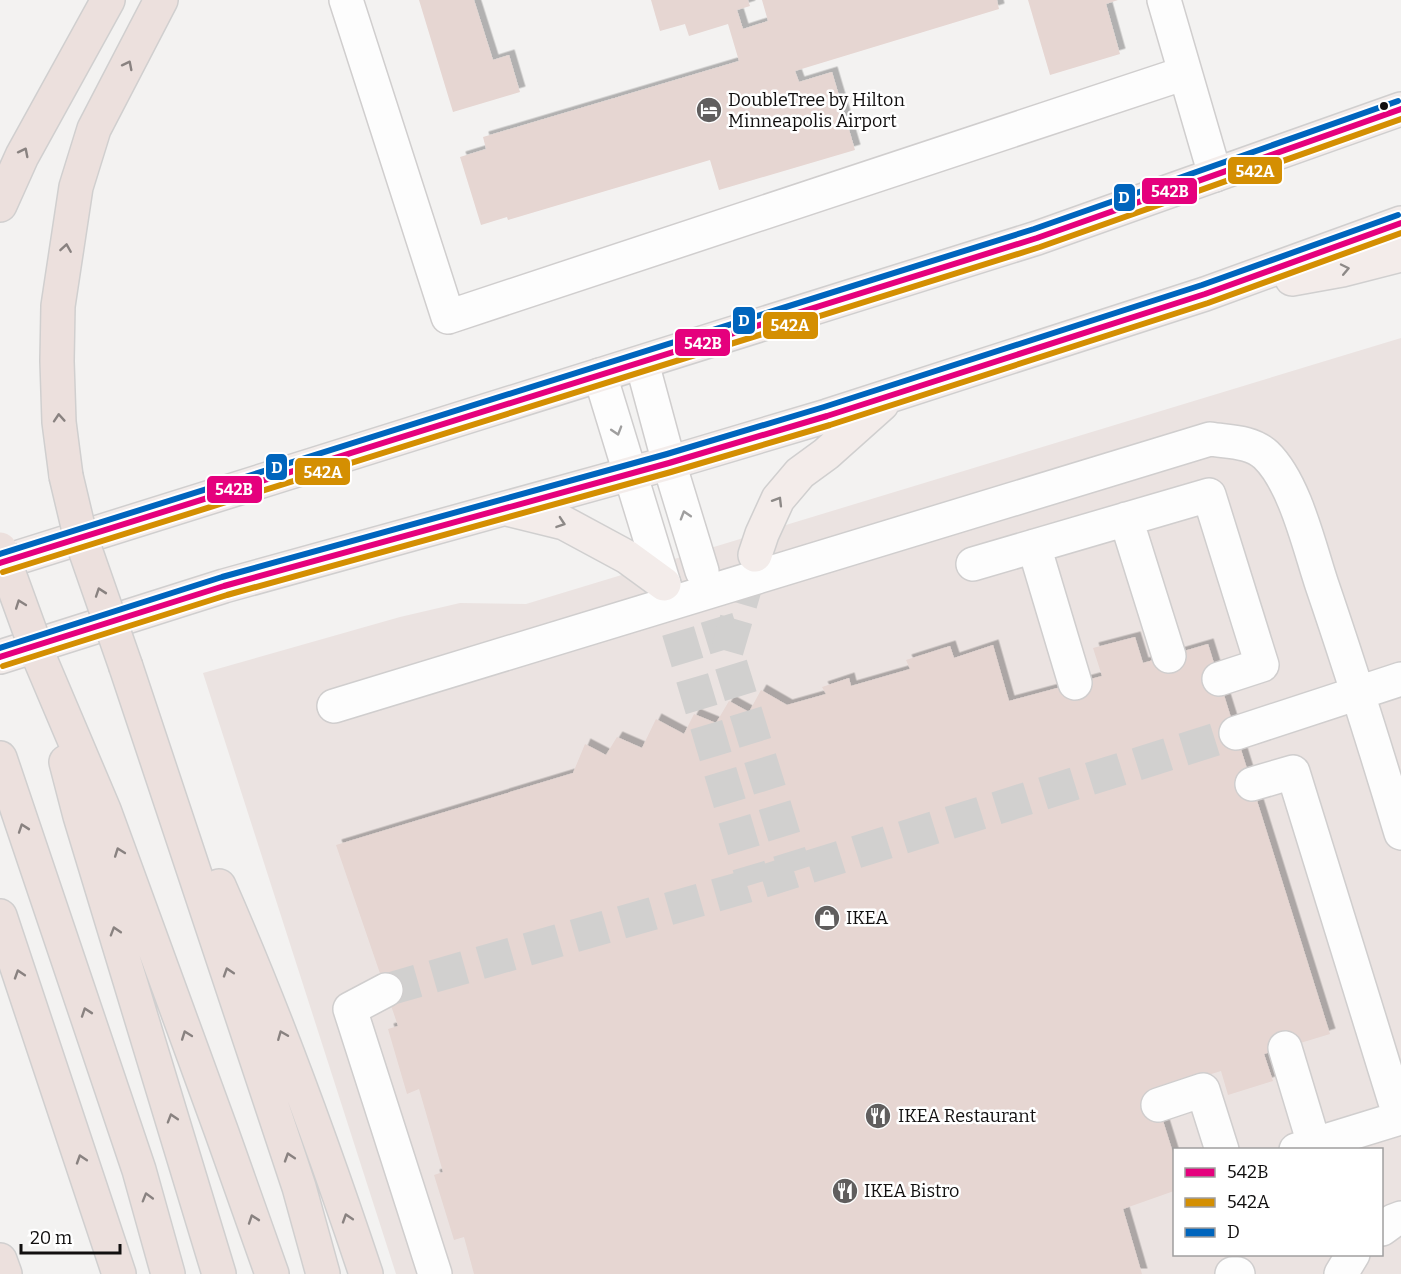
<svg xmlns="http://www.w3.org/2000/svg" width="1401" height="1274" viewBox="0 0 1401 1274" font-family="Bitter,serif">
	<defs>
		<filter id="shadow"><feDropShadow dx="5.5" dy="-5.5" stdDeviation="0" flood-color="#0004"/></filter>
	</defs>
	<rect width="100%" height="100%" fill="#f3f2f1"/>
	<path fill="#ebe3e1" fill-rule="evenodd" d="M1401 338V1274H396L203 673 400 617 460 603 526 604ZM1174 1150H1382V1254H1174Z"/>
	<path fill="#e6d6d2" filter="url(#shadow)" d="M419 0H474L493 60 509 55 520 92 453 112Z
		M651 0H748L750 6 737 10 743 29 768 21 762 0H997L999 9 795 71 799 82 832 72 855 150 719 190 710 160 508 220 507 217 481 225 460 157 486 149 483 137 739 61 728 24 689 36 685 24 660 31Z
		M1028 0H1118L1106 4 1120 54 1050 75Z
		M1135 637 1143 663 1208 644 1330 1034 1264 1054 1273 1081 1228 1095 1221 1071 1154 1092 1174 1156V1191L1123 1209 1142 1274H474L464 1237 454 1240 434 1175 443 1172 419 1089 407 1094 388 1029 398 1026 336 845 573 773 585 744 606 755 617 737 642 748 656 719 684 734 694 714 716 723 729 701 749 712 761 690 787 705 826 694 822 687 849 678 851 686 910 669 906 660 950 646 954 658 993 645 1009 701 1102 676 1093 648Z"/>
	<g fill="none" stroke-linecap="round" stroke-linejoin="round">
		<path stroke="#d1d0cf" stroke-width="33" stroke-dasharray="33 16" stroke-linecap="butt" d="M702 571 795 871
			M664 584 754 884
			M386 990 745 887 1236 733"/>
		<path stroke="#d1d0cf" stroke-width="33" stroke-dasharray="33 16" stroke-linecap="butt" d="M727 651 755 555"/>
		<g stroke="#d0cece" stroke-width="36">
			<path id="minor" d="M346 0 448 317 1185 73
				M1164 0 1215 175
				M642 363 669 463 702 571
				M600 375 664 584
				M1126 519 1169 656
				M1034 546 1075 683
				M973 564 1209 495 1262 665 1219 679
				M334 706 1210 439C1229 442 1251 441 1266 455 1295 483 1309 546 1322 585 1350 667 1376 750 1401 833
				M1236 733 1401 679
				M1252 784 1293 772 1400 1118 1296 1150
				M386 990 350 1009 435 1274
				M1285 1048 1314 1144
				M1158 1105 1203 1090 1222 1150
				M1382 1229 1393 1221 1401 1218
				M1232 1274H1238
				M1341 1274 1353 1254"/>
		</g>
		<g stroke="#d0cfcf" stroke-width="36">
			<path id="major" d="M1292 279 1342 270 1401 255
				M507 509 564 523 627 557 664 584
				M755 555 762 534 778 499 800 473 826 454 882 404
				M0 563 1037 238 1401 109
				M0 657 224 586 669 463 827 416 1205 294 1401 223"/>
		</g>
		<g stroke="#d0cfcf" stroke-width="36">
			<path id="highway" d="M0 205 22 156 108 0
				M66 476 59 422 57 361 58 306 76 187 94 129 161 0
				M40 659 104 810 222 1133 272 1274
				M126 667 299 1187 323 1274
				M0 758 139 1170 168 1274
				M66 762 80 816 219 1274
				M219 886C275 1013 322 1142 366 1274
				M0 916 119 1274
				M0 1260 5 1274"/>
		</g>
		<use href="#minor" stroke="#fdfdfd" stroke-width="33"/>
		<use href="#major" stroke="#f3ecea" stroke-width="33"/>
		<use href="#highway" stroke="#ece0dd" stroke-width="33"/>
		<g stroke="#d0cfcf" stroke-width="36" stroke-linecap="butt">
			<path id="highway-bridge" d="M66 476 80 535 126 667
				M0 549 40 659"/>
		</g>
		<use href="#highway-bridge" stroke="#ece0dd" stroke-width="33"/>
		<g stroke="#fff" stroke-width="10">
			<path id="bus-1" d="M0 563 1037 238 1401 109
				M0 657 224 586 669 463 827 416 1205 294 1401 223"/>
		</g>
		<g stroke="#fff" stroke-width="10">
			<path id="bus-2" d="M3 572 1040 247 1401 119
				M3 666 227 595 671 472 830 425 1208 303 1401 233"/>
		</g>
		<g stroke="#fff" stroke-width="10">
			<path id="bus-3" d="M0 554 1034 229 1398 101
				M0 648 222 577 667 454 824 407 1202 285 1398 215"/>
		</g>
		<use href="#bus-1" stroke="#e5007d" stroke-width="6"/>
		<use href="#bus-2" stroke="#d48f02" stroke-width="6"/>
		<use href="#bus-3" stroke="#0065bd" stroke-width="6"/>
	</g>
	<defs><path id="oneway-chevron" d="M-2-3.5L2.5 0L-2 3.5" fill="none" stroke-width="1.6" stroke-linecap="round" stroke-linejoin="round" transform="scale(1.5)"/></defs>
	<g stroke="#898280">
		<use href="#oneway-chevron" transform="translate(128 65) rotate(-63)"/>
		<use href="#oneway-chevron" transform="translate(24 152) rotate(-63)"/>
		<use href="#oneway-chevron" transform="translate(66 248) rotate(-81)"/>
		<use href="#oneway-chevron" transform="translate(59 418) rotate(-94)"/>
		<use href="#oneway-chevron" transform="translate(100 592) rotate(-109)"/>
		<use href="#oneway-chevron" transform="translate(20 604) rotate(-110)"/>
		<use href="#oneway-chevron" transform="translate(23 828) rotate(-109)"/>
		<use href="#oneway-chevron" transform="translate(119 852) rotate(-110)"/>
		<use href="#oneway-chevron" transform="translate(115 931) rotate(-107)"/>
		<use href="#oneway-chevron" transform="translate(228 972) rotate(-108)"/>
		<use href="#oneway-chevron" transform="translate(19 974) rotate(-108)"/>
		<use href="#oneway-chevron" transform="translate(86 1012) rotate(-109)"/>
		<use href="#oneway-chevron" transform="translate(186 1035) rotate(-110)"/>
		<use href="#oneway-chevron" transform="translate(282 1035) rotate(-112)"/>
		<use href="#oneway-chevron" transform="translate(172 1118) rotate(-107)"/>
		<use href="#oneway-chevron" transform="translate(289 1157) rotate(-108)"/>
		<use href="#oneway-chevron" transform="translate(81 1159) rotate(-108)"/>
		<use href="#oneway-chevron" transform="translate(147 1197) rotate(-106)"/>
		<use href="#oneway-chevron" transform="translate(347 1218) rotate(-108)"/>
		<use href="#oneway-chevron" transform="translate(253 1219) rotate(-109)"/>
	</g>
	<g stroke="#8d8987">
		<use href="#oneway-chevron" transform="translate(1345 269) rotate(-12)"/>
		<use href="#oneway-chevron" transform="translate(778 501) rotate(-59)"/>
		<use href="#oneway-chevron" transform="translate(561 523) rotate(19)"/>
	</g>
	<g stroke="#9f9e9e">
		<use href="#oneway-chevron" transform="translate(617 431) rotate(73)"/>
		<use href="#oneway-chevron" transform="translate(685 515) rotate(-107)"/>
	</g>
	<defs>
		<g id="hotel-disc" transform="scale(1.35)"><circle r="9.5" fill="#605e5e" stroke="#fff"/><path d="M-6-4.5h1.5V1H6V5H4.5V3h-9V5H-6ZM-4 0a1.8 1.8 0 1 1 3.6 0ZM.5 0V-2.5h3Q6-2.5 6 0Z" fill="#fff"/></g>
		<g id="shop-disc" transform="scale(1.35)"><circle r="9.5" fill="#605e5e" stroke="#fff"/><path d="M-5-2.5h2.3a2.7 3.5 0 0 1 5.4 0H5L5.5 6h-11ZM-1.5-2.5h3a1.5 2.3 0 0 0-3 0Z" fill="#fff"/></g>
		<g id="restaurant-disc" transform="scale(1.35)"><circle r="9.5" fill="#605e5e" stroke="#fff"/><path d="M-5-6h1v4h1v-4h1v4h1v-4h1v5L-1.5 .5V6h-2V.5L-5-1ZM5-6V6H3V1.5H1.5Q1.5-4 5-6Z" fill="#fff"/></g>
	</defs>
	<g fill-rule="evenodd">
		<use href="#hotel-disc" x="709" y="110"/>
		<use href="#shop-disc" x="827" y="918"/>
		<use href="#restaurant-disc" x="878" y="1116"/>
		<use href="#restaurant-disc" x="845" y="1191"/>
	</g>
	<circle fill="#110f0f" stroke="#fff" stroke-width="2" cx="1384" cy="106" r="5"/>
	<g text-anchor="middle" stroke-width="5" stroke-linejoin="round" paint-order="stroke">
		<g font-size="18" fill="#110f0f" stroke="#fff" text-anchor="start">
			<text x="728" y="106">DoubleTree by Hilton<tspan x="728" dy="21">Minneapolis Airport</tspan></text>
			<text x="846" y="924">IKEA</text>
			<text x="898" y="1122">IKEA Restaurant</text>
			<text x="864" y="1197">IKEA Bistro</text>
		</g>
	</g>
	<g stroke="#fff" stroke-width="2">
		<rect x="1227" y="156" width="56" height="29" rx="6" fill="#d48f02"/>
		<rect x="1141" y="177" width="57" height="28" rx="6" fill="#e5007d"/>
		<rect x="1113" y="183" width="23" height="29" rx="6" fill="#0065bd"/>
		<rect x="732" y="306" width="24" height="29" rx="6" fill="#0065bd"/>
		<rect x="762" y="311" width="57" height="29" rx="6" fill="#d48f02"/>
		<rect x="674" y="328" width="57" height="29" rx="6" fill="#e5007d"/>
		<rect x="265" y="453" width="23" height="28" rx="6" fill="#0065bd"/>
		<rect x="294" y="457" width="57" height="29" rx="6" fill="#d48f02"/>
		<rect x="206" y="475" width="57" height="29" rx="6" fill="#e5007d"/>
	</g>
	<g font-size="16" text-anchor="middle" font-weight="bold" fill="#fff">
		<text x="1255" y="177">542A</text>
		<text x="1170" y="197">542B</text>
		<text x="1124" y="203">D</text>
		<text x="744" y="326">D</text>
		<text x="790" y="331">542A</text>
		<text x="703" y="349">542B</text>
		<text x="277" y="473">D</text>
		<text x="323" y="478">542A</text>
		<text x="234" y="495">542B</text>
	</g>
	<rect x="1173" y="1148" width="210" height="108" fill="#ffffff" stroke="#a09f9f" stroke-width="1.5"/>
	<rect x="1185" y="1168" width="30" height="9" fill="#e5007d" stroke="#a09f9f" stroke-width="1.5"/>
	<text x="1227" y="1178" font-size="18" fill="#110f0f">542B</text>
	<rect x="1185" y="1198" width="30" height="9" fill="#d48f02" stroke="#a09f9f" stroke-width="1.5"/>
	<text x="1227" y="1208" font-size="18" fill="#110f0f">542A</text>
	<rect x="1185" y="1228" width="30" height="9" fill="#0065bd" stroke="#a09f9f" stroke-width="1.5"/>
	<text x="1227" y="1238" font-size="18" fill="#110f0f">D</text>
	<path d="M21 1244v9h99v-9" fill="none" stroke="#110f0f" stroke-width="3"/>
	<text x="30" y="1244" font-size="18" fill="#110f0f" stroke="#ffffff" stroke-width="4.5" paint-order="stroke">20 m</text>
</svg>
